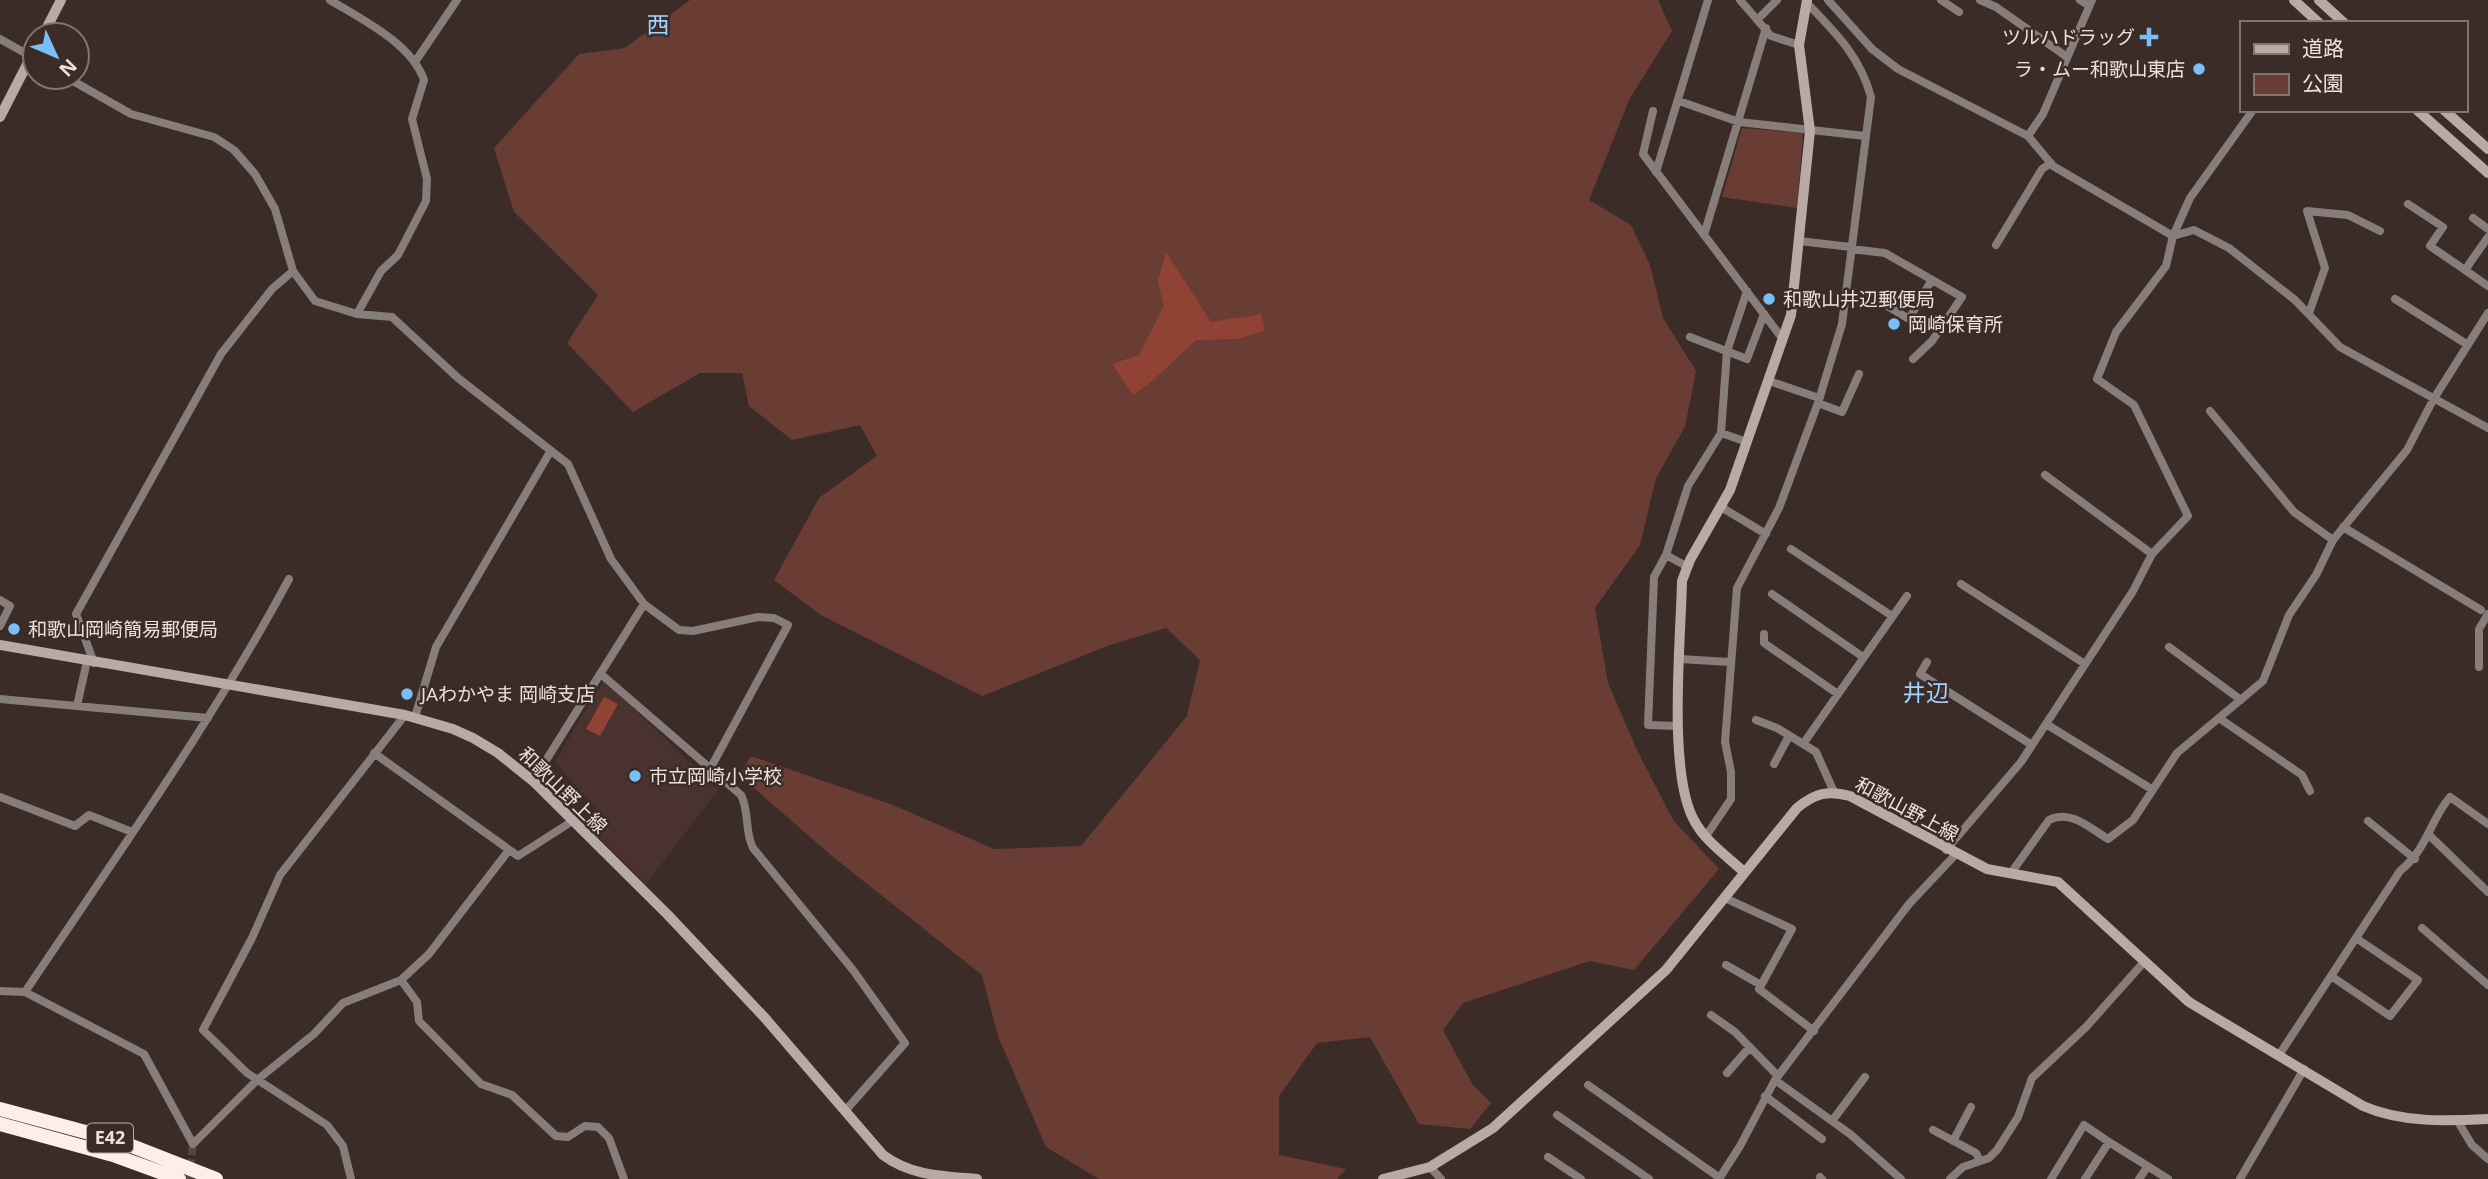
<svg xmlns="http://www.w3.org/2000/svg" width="2488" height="1179" viewBox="0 0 2488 1179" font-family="'Open Sans','Noto Sans JP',sans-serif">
	<rect width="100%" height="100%" fill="#3c2c28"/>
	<path fill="#4a332e" d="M604 680 718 790 646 884 590 829 603 816 555 762Z"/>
	<path fill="#6a3d34" d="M690 0H1658L1672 31 1630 98 1589 200 1631 225 1650 265 1663 318 1696 371 1685 427 1656 478 1640 545 1595 608 1608 683 1636 748 1673 820 1719 869 1634 970 1590 961 1463 1003 1443 1030 1472 1084 1491 1103 1470 1129 1419 1124 1370 1037 1317 1043 1279 1096V1155L1346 1169 1337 1179H1099L1046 1147 998 1036 982 975 832 856 739 775 751 756 893 805 994 849 1081 846 1187 716 1200 660 1166 628 1110 645 982 696 821 615 774 580 819 498 877 456 860 425 792 440 749 406 742 373H700L633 412 567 343 598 295 514 212 494 148 579 54 625 48Z
		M1742 128 1803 133 1797 208 1722 197Z"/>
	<path fill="#904335" d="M1166 252 1211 322 1261 314 1265 331 1237 339 1196 340 1150 383 1133 395 1112 364 1139 355 1164 306 1158 281Z
		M604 697 618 704 600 736 586 729Z"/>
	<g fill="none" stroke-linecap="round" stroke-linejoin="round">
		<path stroke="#564743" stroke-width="8" stroke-dasharray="8 4" stroke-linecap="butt" d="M189 1179 193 1144"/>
		<path stroke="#877e7c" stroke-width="8" d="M330 0C361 19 411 43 424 80L412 119 427 179 426 201 398 255 381 271 357 314
			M1740 0 1771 36 1799 45
			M1828 0 1872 49 1898 69 2028 136 2053 166 2173 236
			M1941 0 1959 12
			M1980 0 1996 7 2067 57
			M2080 0 2089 6
			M1758 19 1777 0
			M0 39 34 58
			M415 62 457 0
			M66 77 131 114 214 137 234 150 255 174 275 209 293 271 315 301 357 314 392 317 458 378 568 464 611 559 644 604 679 630 693 631 758 617 774 618 788 625 710 769
			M1679 101 1739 122 1865 136
			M1653 111 1643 154 1782 338
			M2028 136 2043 114 2092 0
			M1656 172 1708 0
			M2408 204 2443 227 2430 246 2465 270
			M2473 218 2488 229
			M1704 235 1766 28
			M2173 236 2194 230 2229 248 2295 300 2340 347 2488 428
			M2488 237 2465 270 2488 286
			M1799 241 1851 247
			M1996 245 2042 169 2051 163
			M1851 249 1885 253 1962 297 1932 341 1913 359
			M2395 299 2468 345
			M1889 307 1909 319 1931 281
			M2309 313 2325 268 2307 211 2348 215 2380 231
			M1690 337 1747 359 1764 314
			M1769 381 1819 398
			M1818 403 1842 412 1859 374
			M2210 411 2294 512 2333 540
			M1721 433 1747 442
			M2045 475 2152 554
			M1721 507 1766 534
			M2343 527 2481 610
			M1791 549 1892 616
			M1666 555 1688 567
			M1961 584 2085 664
			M1772 594 1863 657
			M0 600 10 606 0 626
			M1764 634V643L1838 694
			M2169 647 2241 700
			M1680 659 1729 662
			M1927 662 1920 674 2032 745
			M94 663 76 614 221 354 272 289 293 271
			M2479 667V629L2488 614
			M602 675 741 795C750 813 744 830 753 848L853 970 905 1043 845 1111
			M0 699 208 718
			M77 706 87 661
			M415 717 436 647 550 452
			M2219 718 2302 775 2310 791
			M1756 720 1777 728 1816 752 1834 792
			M2046 724 2153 790
			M1678 726 1648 725 1654 577 1666 555 1688 486 1721 433 1727 351 1747 291
			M1803 744 1907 596
			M374 753 518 856 571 822
			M1774 764 1789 736
			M533 781 644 604
			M0 797 75 826 89 815 132 832
			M2368 821 2415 859
			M2429 835 2488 892
			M1706 836 1731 799V772L1725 742 1737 588 1779 508 1818 403 1842 324 1871 97C1860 56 1835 32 1807 3
			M1946 850 2021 762 2133 591 2152 554 2188 516 2134 405 2097 379 2116 332 2166 266 2173 236 2190 198 2253 110
			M2011 873 2049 820C2070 809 2090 828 2108 839L2133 820 2177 753 2263 681 2289 615 2316 575 2333 540 2407 450 2433 400 2488 313
			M1725 898 1792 929 1759 989 1814 1031
			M2422 928 2488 985
			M1726 965 1761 985
			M2331 976 2390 1016 2418 980 2356 938
			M401 980 417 1002 419 1021 481 1084 512 1095 556 1136 568 1137 585 1126 598 1127 609 1138 624 1179
			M0 991 25 992 144 1054 193 1144 257 1080 314 1034 343 1003 401 980 429 954 509 850
			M25 992C116 856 211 724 289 579
			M1711 1015 1735 1032 1778 1076
			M2279 1055 2400 871C2428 848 2429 822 2450 797L2488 824
			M1727 1073 1749 1048
			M1775 1080 1850 1134 1901 1179
			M1588 1085 1720 1178
			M1765 1096 1822 1139
			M1557 1115 1649 1179
			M2457 1120 2472 1145 2488 1159
			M1832 1121 1865 1077
			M1933 1130 1976 1153 1980 1161
			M1953 1141 1971 1107
			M1548 1157 1581 1179
			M1430 1167 1441 1179
			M1820 1177 1822 1179
			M351 1179 343 1146 327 1125 247 1073 203 1030 252 938 280 875 405 715
			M1719 1179 1740 1146 1775 1080 1909 904 1956 854
			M1950 1179 1963 1167 1989 1158 1997 1150 2018 1117 2032 1078 2086 1027 2144 962
			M2051 1179 2084 1125 2109 1142
			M2085 1179 2109 1142 2168 1179
			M2139 1179 2148 1166
			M2240 1179 2304 1069"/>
		<path stroke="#b8aaa7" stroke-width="10" d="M2294 0 2319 23
			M2319 0 2344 23
			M43 35 61 0
			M2417 110 2488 173
			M2444 110 2488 149
			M0 117 35 49
			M0 645 405 715 453 729 473 738 498 753 533 781 668 915 765 1018 883 1155C911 1176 943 1176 977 1179
			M1744 872C1728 857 1706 842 1695 822 1667 775 1681 639 1682 581L1690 560 1730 490 1791 315 1810 131 1799 45 1807 0
			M1383 1179 1430 1167 1493 1128 1666 970 1797 808C1815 793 1828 790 1850 796L1987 869 2058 882 2189 1002 2363 1106C2402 1123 2446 1121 2488 1119"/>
		<path stroke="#feede9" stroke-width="14" d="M0 1109 119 1141 216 1179
			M0 1124 113 1155 179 1179"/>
	</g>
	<g fill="#78bff7" stroke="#3c2c28" stroke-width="2.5">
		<path d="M2145.5 26.5h7v7h7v7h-7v7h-7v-7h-7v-7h7z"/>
		<circle cx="2199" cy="69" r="7"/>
		<circle cx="1769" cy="299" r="7"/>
		<circle cx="1894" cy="324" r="7"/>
		<circle cx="14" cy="629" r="7"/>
		<circle cx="407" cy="694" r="7"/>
		<circle cx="635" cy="776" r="7"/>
	</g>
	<g text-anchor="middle" stroke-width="5" stroke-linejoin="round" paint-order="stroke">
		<rect fill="#3c2c28" stroke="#b7aba8" stroke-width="2" x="87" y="1123.5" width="46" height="29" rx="5"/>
		<g font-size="18" font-weight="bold" fill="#ece1df">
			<text x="110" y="1144">E42</text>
		</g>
		<g font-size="19" fill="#ece1df" stroke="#3c2c28" text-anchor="start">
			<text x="2135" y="44" text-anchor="end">ツルハドラッグ</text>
			<text x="2185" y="76" text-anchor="end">ラ・ムー和歌山東店</text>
			<text x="1783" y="306">和歌山井辺郵便局</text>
			<text x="1908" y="331">岡崎保育所</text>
			<text x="28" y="636">和歌山岡崎簡易郵便局</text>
			<text x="421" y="701">JAわかやま 岡崎支店</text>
			<text x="649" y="783">市立岡崎小学校</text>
		</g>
		<g font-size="19" fill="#ece1df" stroke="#3c2c28">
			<text transform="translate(563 790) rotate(44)" y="7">和歌山野上線</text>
			<text transform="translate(1907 809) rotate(28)" y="7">和歌山野上線</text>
		</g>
		<g font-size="23" fill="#a0d4fe" stroke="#3c2c28">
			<text x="658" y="33">西</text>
			<text x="1926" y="701">井辺</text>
		</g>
	</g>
	<rect x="2240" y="21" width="228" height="91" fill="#3c2c28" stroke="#827471" stroke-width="2"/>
	<rect x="2254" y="44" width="35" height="10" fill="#b8aaa7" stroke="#827471" stroke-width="2"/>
	<text x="2302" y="56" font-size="21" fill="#ece1df">道路</text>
	<rect x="2254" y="74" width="35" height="21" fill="#6a3d34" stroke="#827471" stroke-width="2"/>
	<text x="2302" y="91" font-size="21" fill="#ece1df">公園</text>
	<g transform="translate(56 56) rotate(134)"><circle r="33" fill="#3c2c28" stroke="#827471" stroke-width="2"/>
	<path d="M0-5L12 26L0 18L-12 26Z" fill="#78bff7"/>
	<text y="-10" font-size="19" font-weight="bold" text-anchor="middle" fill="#ece1df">N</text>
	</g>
</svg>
